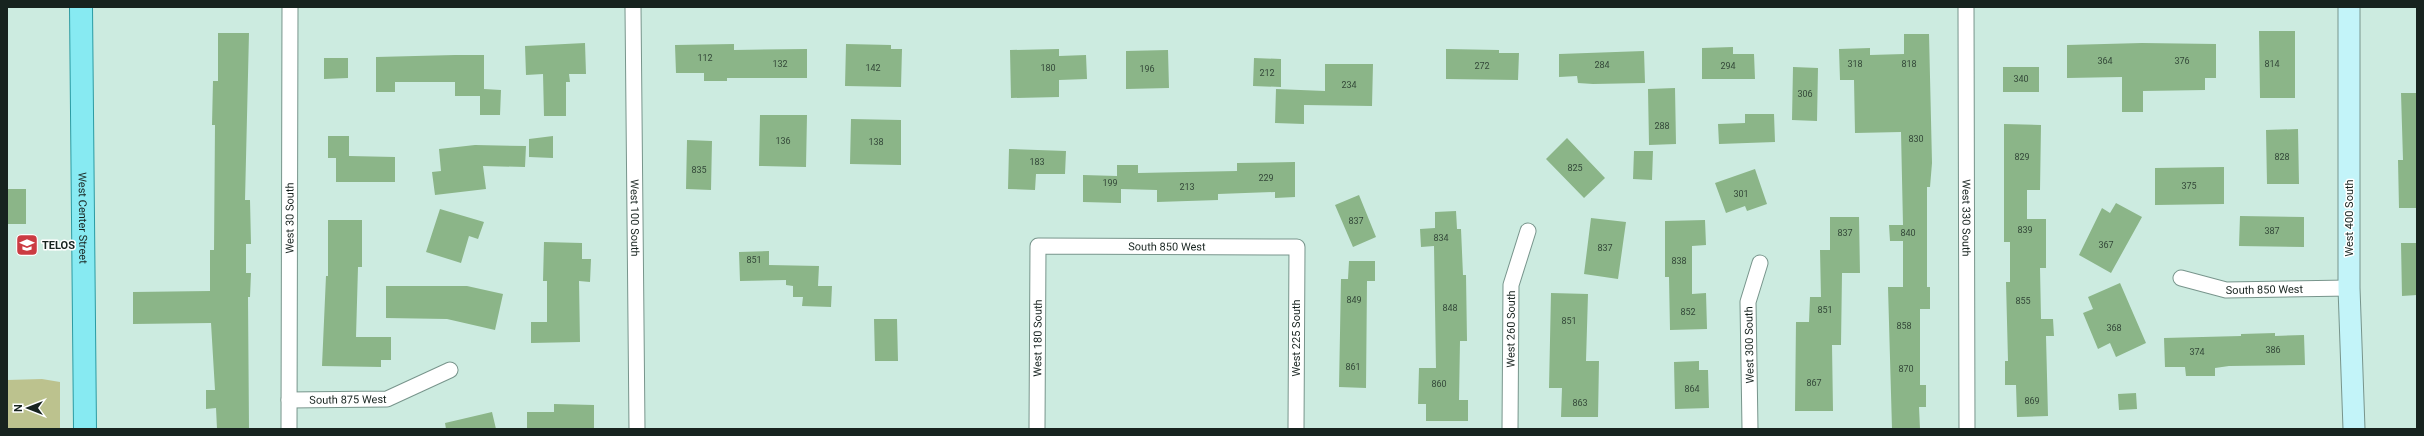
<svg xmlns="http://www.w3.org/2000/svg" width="2424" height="436" viewBox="0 0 2424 436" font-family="Roboto,sans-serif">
	<rect width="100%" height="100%" fill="#ccebe0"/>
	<path fill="#bcc28e" d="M42 379 60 382V429H7V380Z"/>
	<path fill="#8bb588" d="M2259 31H2295V98H2260Z
		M218 33H249L245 200H250L251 244H246V273H251L250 297H248L249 429H217L216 408 206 409V390H215L211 323 133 324V292L210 291V250H214L215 125H212L213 81H218Z
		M1904 34H1929L1932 163 1930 187H1927V287H1930V309H1920V385H1926V407H1919L1920 429H1892L1888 287H1903V241H1890L1889 225H1903L1901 132 1855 133 1854 80H1840L1839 49 1870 48V55L1904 54Z
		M585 43 586 74H569L570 82H566V116H544L543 74 526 75 525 46Z
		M2142 43 2216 44V78H2205V90L2143 91V112H2122V77L2067 78V45Z
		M734 44V50L807 49V78H727V81H704V73H676L675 45Z
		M846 44 891 45V49H902L901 87 845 86Z
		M1733 47V54H1754L1755 79H1702V48Z
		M1059 49V56L1086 55 1087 79 1059 80V97L1011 98 1010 50Z
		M1446 49 1499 50V53H1519L1518 80 1446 79Z
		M1168 50 1169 88 1126 89V51Z
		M1644 51 1645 83 1593 84 1578 83 1577 76 1559 77V54Z
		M455 55H484V89L501 90 500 115H480V96H455V82H395V92H376V57Z
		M324 58H348V78L324 79Z
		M1254 58 1281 59V87L1253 86Z
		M1325 64H1373L1372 106 1304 105V124L1275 123 1276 89 1325 91Z
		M1793 67 1818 68 1817 121 1792 120Z
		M2003 67H2039V92H2003Z
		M1675 88 1676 144 1649 145 1648 89Z
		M2401 93H2417V208H2399L2398 160H2403Z
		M1745 114H1774L1775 142 1719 144 1718 124 1745 123Z
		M760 115H807L806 167 759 166Z
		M851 119 901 120V165L850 164Z
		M2004 124 2041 125 2040 190H2027V219H2046V268H2040L2041 319H2053L2054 336H2046L2048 416 2017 417 2016 385H2005V361H2008L2006 282H2010V242H2004Z
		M2298 129 2299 184H2267L2266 130Z
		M328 136H349V156L395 157V182H336V158H328Z
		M553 136V158L529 157V139Z
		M1567 138 1605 178 1584 198 1546 159Z
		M687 140 712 141 711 190 686 189Z
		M475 145 526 146 525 167 483 166 486 189 435 195 432 172 441 171 439 149Z
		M1009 149 1066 151 1065 174H1036L1035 190 1008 189Z
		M1634 151H1653L1652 180 1633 179Z
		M1295 162V197L1275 198V192L1218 194V200L1157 202V190L1121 189V203L1083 202V175L1117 176V165H1138V173L1237 171V163Z
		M2224 167V204L2155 205V168Z
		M1755 169 1767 204 1747 211 1745 206 1726 213 1715 183Z
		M7 189H26V224H7Z
		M1359 195 1376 237 1353 247 1335 205Z
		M2116 203 2142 217 2111 273 2079 255 2102 208 2110 213Z
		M440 209 484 222 478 239 469 236 461 263 426 252Z
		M1456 211 1457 229H1461L1463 275H1466L1467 341H1460L1459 400H1468V421H1426V404H1418L1419 368H1436L1434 246 1421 247 1420 229 1435 228V212Z
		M2240 216 2304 217V247L2239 246Z
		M1830 217H1859L1860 273H1842L1841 345H1832L1833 411H1795L1796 322H1809L1810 297H1821L1820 250H1830Z
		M1591 218 1626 222 1618 279 1584 274Z
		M328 220H362V267H358L356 337H391V360H381V367L322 366 326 276H328Z
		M1705 220 1706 245 1692 246V294L1706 293 1707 329 1670 330 1669 277H1665V221Z
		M544 242 582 243V259H591L590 282 579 281 580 342 531 343V322H547V281H543Z
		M2401 243H2417V295L2402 296Z
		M769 251V265L819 266 818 286H832L831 307 802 306 803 297H793V286L786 285V280L740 281 739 252Z
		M1349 261H1375V281H1367L1366 388 1339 387 1341 279H1348Z
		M2120 283 2146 343 2116 357 2110 343 2098 349 2083 313 2093 309 2088 297Z
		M386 286H467L503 294 495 330 447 319 386 318Z
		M1551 293 1588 294 1586 361H1599L1598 417H1561L1562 388H1549Z
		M874 319H897L898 361H875Z
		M2275 333V336L2304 335 2305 365 2229 366 2215 368V376H2186L2185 367H2165L2164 338 2241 336V334Z
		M1699 361V370H1708L1709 408 1675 409 1674 362Z
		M2136 393 2137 409 2119 410 2118 394Z
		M554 404 594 405V429H527V412H554Z
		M492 412 496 429H446L445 423Z"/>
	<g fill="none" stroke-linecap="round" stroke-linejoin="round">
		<g stroke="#78958c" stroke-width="17">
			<g id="street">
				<path id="s1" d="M633 7 637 429"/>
				<path id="s2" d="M1966 7 1967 429"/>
				<path id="s3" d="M2181 278 2226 290 2349 288"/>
				<path id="s4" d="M289 400 387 399 450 370"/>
				<path id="s5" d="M289 429 290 7"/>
				<path id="s6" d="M1037 429 1038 246 1297 247 1296 429"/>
				<path id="s7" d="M1510 429 1511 285 1528 231"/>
				<path d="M1750 429 1748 302 1760 263"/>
			</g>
		</g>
		<g stroke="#78958c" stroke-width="23">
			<path id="secondary" d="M2349 7V288L2354 429"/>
		</g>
		<g stroke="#2c9ba3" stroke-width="24">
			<g id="primary">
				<path id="s8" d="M81 7 85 429"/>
			</g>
		</g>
		<use href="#street" stroke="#fff" stroke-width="15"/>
		<use href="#secondary" stroke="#c3f4f9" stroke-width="21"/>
		<use href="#primary" stroke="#87eaf2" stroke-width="22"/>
	</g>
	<defs>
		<g id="school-square" transform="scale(1.15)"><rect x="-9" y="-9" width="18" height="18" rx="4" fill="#cb3b42" stroke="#fff"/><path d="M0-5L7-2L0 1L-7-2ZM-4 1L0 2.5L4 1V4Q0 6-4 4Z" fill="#fff"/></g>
	</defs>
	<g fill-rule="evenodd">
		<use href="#school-square" x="27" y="245"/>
	</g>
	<g text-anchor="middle" stroke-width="3" stroke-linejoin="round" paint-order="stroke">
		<g font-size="9" fill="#344839">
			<text x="705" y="61">112</text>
			<text x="2105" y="64">364</text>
			<text x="2182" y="64">376</text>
			<text x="780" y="67">132</text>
			<text x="1855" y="67">318</text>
			<text x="1909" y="67">818</text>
			<text x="2272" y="67">814</text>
			<text x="1602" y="68">284</text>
			<text x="1482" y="69">272</text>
			<text x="1728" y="69">294</text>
			<text x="873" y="71">142</text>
			<text x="1048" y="71">180</text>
			<text x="1147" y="72">196</text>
			<text x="1267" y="76">212</text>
			<text x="2021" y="82">340</text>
			<text x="1349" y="88">234</text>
			<text x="1805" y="97">306</text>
			<text x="1662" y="129">288</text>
			<text x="1916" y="142">830</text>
			<text x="783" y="144">136</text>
			<text x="876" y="145">138</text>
			<text x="2022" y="160">829</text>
			<text x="2282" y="160">828</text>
			<text x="1037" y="165">183</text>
			<text x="1575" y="171">825</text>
			<text x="699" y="173">835</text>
			<text x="1266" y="181">229</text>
			<text x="1110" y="186">199</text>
			<text x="2189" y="189">375</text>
			<text x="1187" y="190">213</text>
			<text x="1741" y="197">301</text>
			<text x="1356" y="224">837</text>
			<text x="2025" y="233">839</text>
			<text x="2272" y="234">387</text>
			<text x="1845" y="236">837</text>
			<text x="1908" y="236">840</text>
			<text x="1441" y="241">834</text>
			<text x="2106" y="248">367</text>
			<text x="1605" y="251">837</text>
			<text x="754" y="263">851</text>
			<text x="1679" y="264">838</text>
			<text x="1354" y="303">849</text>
			<text x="2023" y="304">855</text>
			<text x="1450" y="311">848</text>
			<text x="1825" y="313">851</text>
			<text x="1688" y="315">852</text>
			<text x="1569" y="324">851</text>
			<text x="1904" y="329">858</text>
			<text x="2114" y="331">368</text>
			<text x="2273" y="353">386</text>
			<text x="2197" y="355">374</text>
			<text x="1353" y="370">861</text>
			<text x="1906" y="372">870</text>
			<text x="1814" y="386">867</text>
			<text x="1439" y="387">860</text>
			<text x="1692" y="392">864</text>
			<text x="2032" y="404">869</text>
			<text x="1580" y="406">863</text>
		</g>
		<g font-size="11" fill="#17231f" stroke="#fff">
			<text dy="4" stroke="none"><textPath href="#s8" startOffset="211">West Center Street</textPath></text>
			<text dy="4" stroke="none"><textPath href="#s5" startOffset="211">West 30 South</textPath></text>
			<text dy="4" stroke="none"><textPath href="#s1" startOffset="211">West 100 South</textPath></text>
			<text dy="4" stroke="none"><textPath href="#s2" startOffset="211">West 330 South</textPath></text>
			<text transform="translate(2349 218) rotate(-90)" y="4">West 400 South</text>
			<text dy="4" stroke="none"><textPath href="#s6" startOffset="312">South 850 West</textPath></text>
			<text dy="4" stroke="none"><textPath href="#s3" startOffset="85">South 850 West</textPath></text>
			<text dy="4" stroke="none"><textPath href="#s7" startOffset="100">West 260 South</textPath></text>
			<text dy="4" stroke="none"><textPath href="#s6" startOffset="91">West 180 South</textPath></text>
			<text transform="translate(1296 338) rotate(-90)" y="4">West 225 South</text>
			<text transform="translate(1749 345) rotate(-91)" y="4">West 300 South</text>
			<text dy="4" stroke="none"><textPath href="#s4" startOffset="59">South 875 West</textPath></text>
		</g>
		<g font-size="11" font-weight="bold" fill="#17231f" stroke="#fff" text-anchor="start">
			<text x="42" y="249">TELOS</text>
		</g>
	</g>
	<rect width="2424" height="436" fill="none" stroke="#17231f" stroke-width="16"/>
	<g transform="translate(28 408) rotate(270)" stroke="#ffffff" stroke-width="3" paint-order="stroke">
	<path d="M0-3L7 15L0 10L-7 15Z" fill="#17231f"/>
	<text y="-6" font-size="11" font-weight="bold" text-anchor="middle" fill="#17231f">N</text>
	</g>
</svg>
